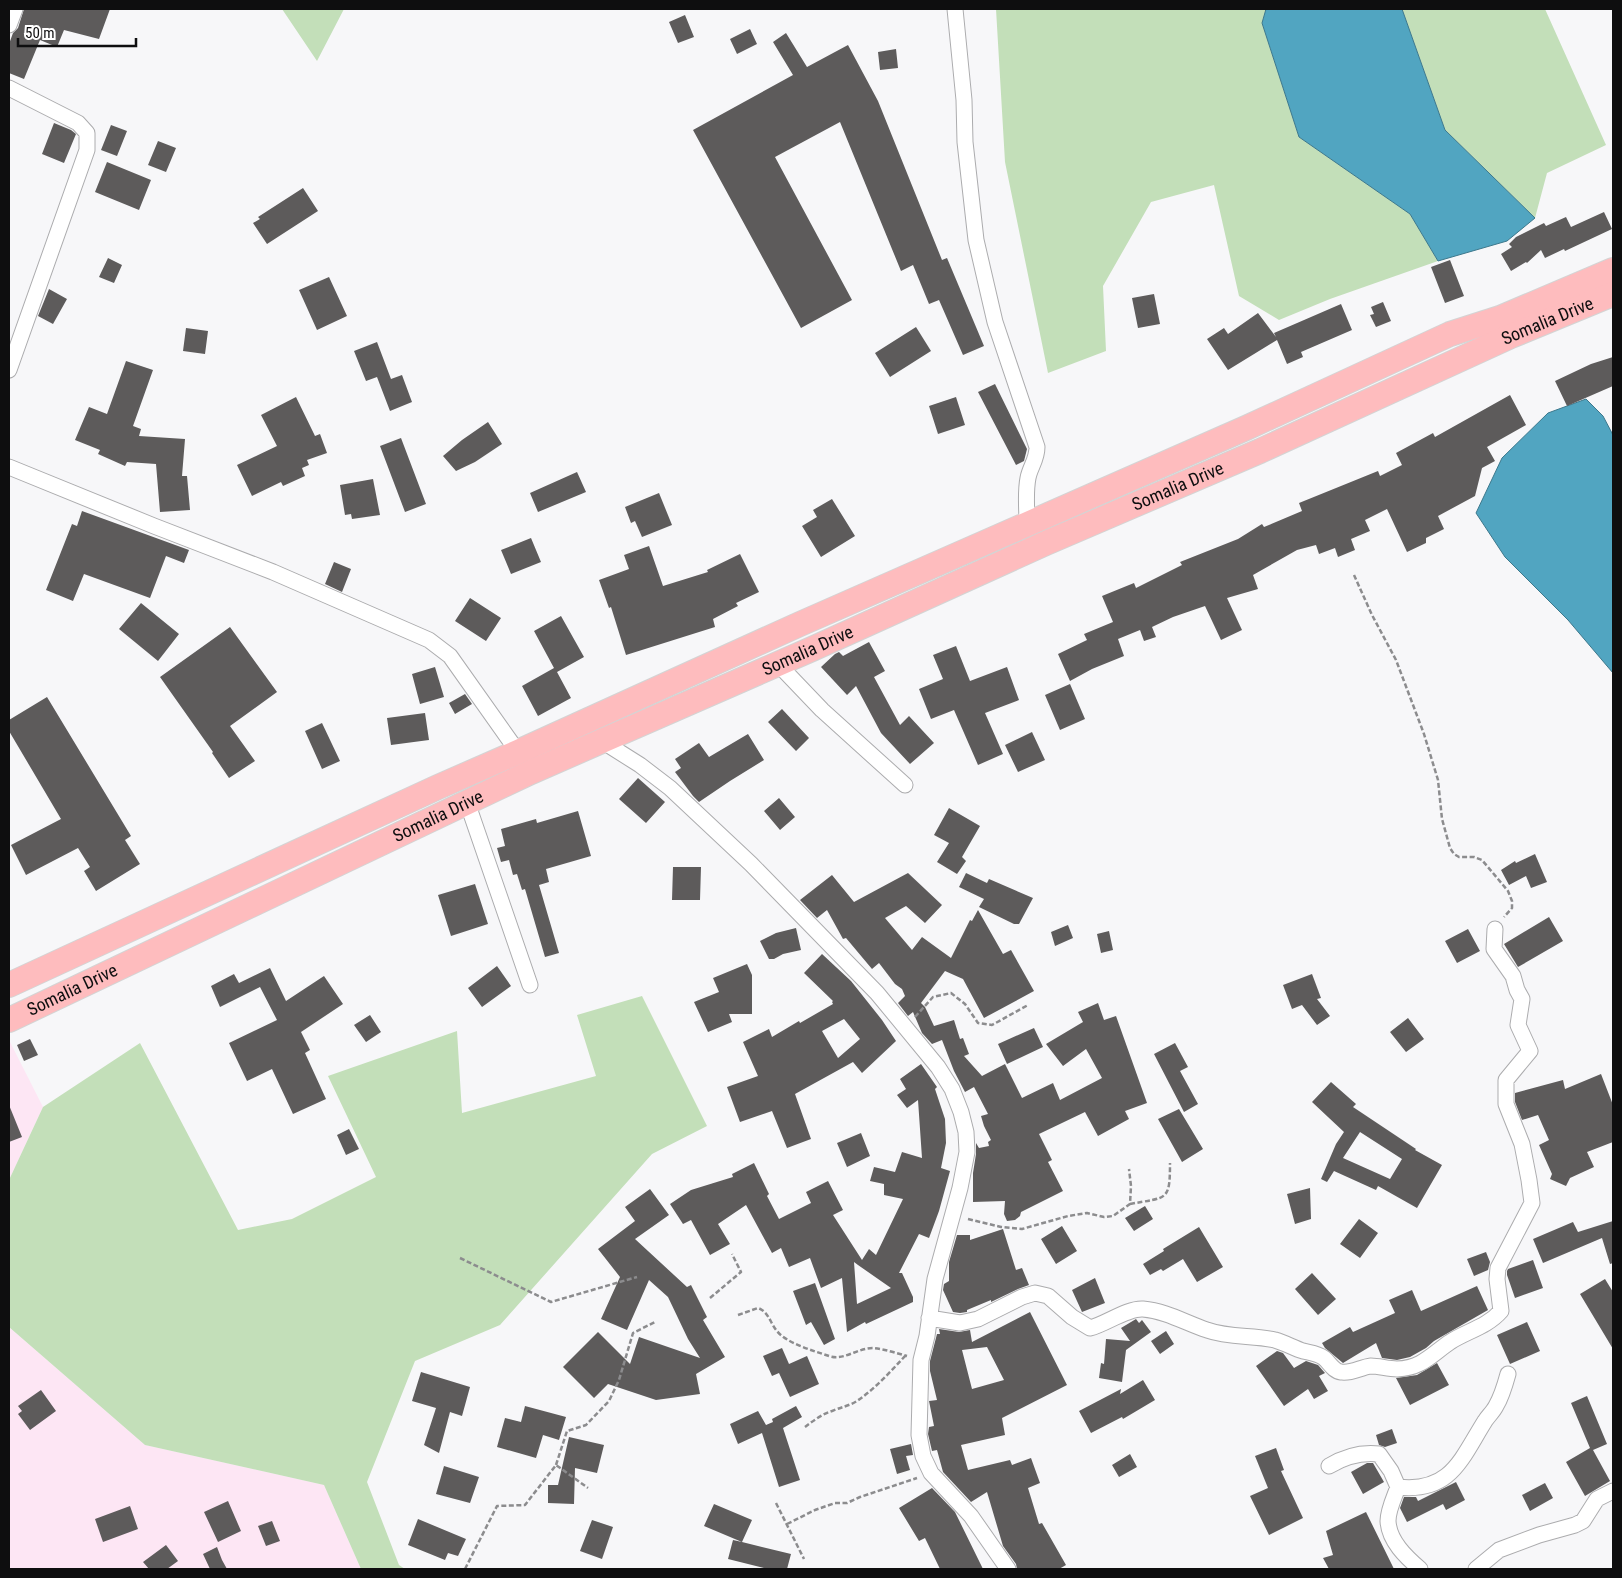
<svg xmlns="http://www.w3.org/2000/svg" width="1622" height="1578" viewBox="0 0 1622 1578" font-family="'Roboto Condensed',sans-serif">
	<rect width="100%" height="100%" fill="#f7f7f9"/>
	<path fill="#fde6f4" d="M9 1040 43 1107 9 1180Z
		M9 1327 145 1445 324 1485 361 1569H9Z"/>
	<path fill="#c3dfb9" d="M282 9H344L317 61Z
		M996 9H1266L1262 23 1299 137 1410 214 1438 261 1330 299 1279 320 1239 296 1214 185 1151 202 1103 286 1106 351 1048 373 1005 162Z
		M1402 9H1545L1606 145 1547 173 1535 218 1445 130Z
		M642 996 707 1126 652 1154 500 1325 415 1361 367 1482 399 1565 405 1569H361L324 1485 145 1445 9 1327V1180L43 1107 140 1043 238 1230 292 1219 376 1177 328 1076 457 1031 462 1113 596 1076 577 1015Z"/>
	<path fill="#51a5c1" stroke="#3d788c" d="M1266 9H1402L1445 130 1535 218 1507 241 1438 261 1410 214 1299 137 1262 23Z
		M1586 399 1603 416 1613 435V673L1568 620 1505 557 1476 513 1502 458 1548 413Z"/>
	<path fill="#5d5b5b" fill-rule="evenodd" d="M24 9H110L99 39 64 30 57 47 40 40 24 79 9 73V44L13 33 18 28Z
		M685 15 694 37 678 43 669 22Z
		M750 29 757 44 737 54 730 39Z
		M786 33 807 67 848 45 878 101 942 260 947 258 984 346 963 355 939 300 929 304 913 265 901 271 840 122 775 157 852 300 801 328 693 130 793 75 773 42Z
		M896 49 898 68 880 70 878 52Z
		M54 123 71 130 76 134 64 163 42 154Z
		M111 125 127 131 117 156 101 150Z
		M158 141 176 148 166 172 148 165Z
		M107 162 151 180 139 210 95 192Z
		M303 188 318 211 267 244 253 223 260 219 258 217Z
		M1604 212 1612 229 1565 251 1564 249 1545 258 1541 250 1527 263 1526 262 1511 271 1501 254 1512 247 1509 244 1516 237 1544 223 1546 226 1566 217 1571 227Z
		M108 258 122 265 114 283 99 277Z
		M1450 260 1464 296 1445 303 1431 267Z
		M329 277 347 316 317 330 299 290Z
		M49 289 67 299 53 324 38 316Z
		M1154 294 1160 324 1138 328 1132 298Z
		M1383 302 1391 321 1376 327 1370 315 1374 314 1371 307Z
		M1341 304 1352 330 1301 352 1303 357 1287 364 1277 340 1228 370 1207 339 1224 328 1228 334 1258 313 1276 337 1274 333Z
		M916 327 931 351 890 377 875 353Z
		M186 328 208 331 205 354 183 351Z
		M377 342 391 379 402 375 412 402 390 411 377 377 366 381 354 351Z
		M1613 357V386L1567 406 1555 381 1591 364Z
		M126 361 153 370 133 426 141 429 139 436 185 439 182 476H187L190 510 160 512 156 464 127 462 125 466 98 454 100 450 75 440 89 407 107 414Z
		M995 384 1027 449 1024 461 1016 465 978 392Z
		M1510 395 1526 425 1487 447 1495 461 1482 468 1475 496 1438 516 1444 529 1426 538V543L1407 552 1387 509 1365 520 1370 531 1351 539 1355 550 1338 557 1335 548 1319 554 1316 545 1297 550 1253 575 1258 589 1227 598 1242 630 1221 640 1205 606 1173 617 1152 627 1156 637 1144 641 1140 630 1118 639 1124 656 1092 669 1070 681 1058 654 1087 640 1084 634 1113 622 1102 596 1134 583 1136 588 1182 565 1180 562 1238 539 1262 524 1264 527 1302 511 1299 503 1378 471 1380 476 1402 465 1396 453 1433 433 1435 437Z
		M296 397 315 436 320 434 327 453 307 460 309 465 302 468 305 476 283 486 281 482 252 496 237 465 277 446 261 415Z
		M956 397 965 425 938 434 929 406Z
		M488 422 502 444 475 462 456 471 443 456 462 440Z
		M401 438 426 504 405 512 380 446Z
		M577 472 586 492 538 512 530 493Z
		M373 479 380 515 352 519 351 514 345 515 340 485Z
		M659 493 672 525 642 537 635 521 631 523 625 507Z
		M832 499 855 536 821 557 802 526 817 517 813 510Z
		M82 511 189 550 184 563 166 556 150 598 84 574 73 601 46 590 72 524 77 526Z
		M531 538 541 562 511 574 501 550Z
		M649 546 663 586 708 572 707 570 740 554 759 592 736 603 738 606 713 619 715 627 626 655 611 607 609 608 599 580 629 569 624 555Z
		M334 562 351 569 342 592 325 584Z
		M470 598 501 618 486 641 455 621Z
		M141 603 179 634 158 661 119 629Z
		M561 616 584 657 557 672 571 698 538 716 522 686 554 668 534 631Z
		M230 627 277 692 230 726 255 761 229 778 212 753 213 752 160 677Z
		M869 642 885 671 874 677 900 725 909 716 934 743 910 764 881 733 856 686 847 695 821 667 835 654 839 652 843 656Z
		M956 646 970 681 1007 667 1019 700 985 713 1003 754 978 765 954 710 931 719 919 689 943 679 933 655Z
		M435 667 444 697 420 704 412 674Z
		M1070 684 1085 719 1060 730 1045 695Z
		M465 694 472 704 455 714 449 703Z
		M47 697 131 836 125 840 140 864 96 891 84 871 90 867 78 848 26 875 11 845 61 819 9 731V720Z
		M782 709 809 738 796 751 768 722Z
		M425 713 429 740 391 745 387 718Z
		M322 723 340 761 322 769 305 731Z
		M1032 732 1045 760 1018 772 1005 745Z
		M748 734 764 760 730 781 699 802 693 796 675 772 681 768 675 759 699 743 709 757Z
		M638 778 665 802 646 823 619 799Z
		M779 798 795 817 780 830 764 811Z
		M949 808 980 826 962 857 966 861 957 874 937 862 949 843 934 835Z
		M578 811 591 856 546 869 549 882 539 885 559 953 545 957 525 889 522 890 517 874 513 875 509 860 501 862 497 848 505 846 501 829 536 819 537 823Z
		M1535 854 1547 882 1531 888 1526 876 1509 885 1501 870 1515 861 1516 863Z
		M673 867H701L700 900H672Z
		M908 873 942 905 925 923 906 906 885 918 912 950 922 937 951 958 970 920 972 921 978 910 1003 954 1011 950 1034 991 984 1018 963 979 945 971 921 1003 925 1007 934 1026 954 1020 960 1039 963 1038 969 1054 964 1056 982 1076 1005 1064 1022 1098 1053 1083 1060 1100 1102 1078 1086 1049 1063 1066 1046 1044 1083 1022 1078 1012 1098 1003 1104 1020 1116 1016 1147 1103 1125 1111 1129 1119 1098 1136 1085 1112 1039 1134 1052 1160 1048 1162 1063 1191 1021 1212 1020 1216 1015 1220 1007 1221 1004 1214 1005 1201 973 1202V1173L976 1154V1143L979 1148 989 1146 988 1142 991 1140 984 1126 981 1116 988 1114 974 1087 965 1092 954 1071 942 1040 932 1044 922 1033 913 1012 908 1016 898 1003 905 996 902 989 895 984 879 963 872 969 846 938 843 939 827 910 817 918 800 900 832 875 854 902Z
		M966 873 987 883 989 879 1033 898 1019 924H1014L979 907 984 899 959 887Z
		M475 884 488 924 451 936 438 895Z
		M1549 917 1563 941 1518 967 1504 944Z
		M1068 925 1073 938 1055 946 1051 932Z
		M796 928 801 950 783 954 774 959H769L760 941 776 933Z
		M1468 929 1480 951 1457 963 1445 941Z
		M1109 931 1113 950 1101 953 1097 934Z
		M822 954 851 981 882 1020 896 1041 862 1073 853 1062 795 1094 811 1139 787 1148 772 1111 740 1122 727 1087 758 1076 743 1042 769 1029 772 1037 799 1021 800 1023 833 1004 832 1002 833 1001 804 973ZM844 1019 860 1039 838 1058 822 1031Z
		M747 964 752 975V1014H729L732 1022 708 1032 694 1002 719 992 713 978Z
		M497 966 511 986 482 1007 468 988Z
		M270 968 286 1001 324 976 343 1004 301 1032 310 1050 305 1053 326 1099 293 1114 272 1069 247 1081 229 1043 277 1020 260 987 220 1007 211 986 234 974 239 983Z
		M1312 974 1321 998 1317 999 1330 1016 1317 1025 1302 1005 1292 1009 1283 985Z
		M370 1015 381 1032 366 1042 354 1025Z
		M1408 1018 1424 1039 1406 1052 1390 1032Z
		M1034 1028 1043 1047 1007 1064 998 1044Z
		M30 1039 38 1055 24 1061 17 1045Z
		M1175 1043 1188 1067 1180 1071 1198 1104 1184 1112 1154 1054Z
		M921 1064 937 1087 935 1089 945 1119 946 1143 941 1168 950 1171 939 1211 929 1238 919 1234 899 1273H902L913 1297V1302L866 1324 865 1322 847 1332 842 1278 821 1288 810 1258 789 1267 781 1248 772 1253 746 1205 718 1224 730 1244 710 1255 691 1220 683 1224 670 1204 691 1190 733 1177 732 1174 754 1163 769 1194 767 1196 779 1219 811 1203 806 1192 828 1181 843 1210 833 1215 862 1260 869 1249 876 1255 903 1199 884 1195V1184L870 1181 874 1167 895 1172 902 1152 922 1158 918 1100 907 1108 897 1095 906 1089 900 1079ZM854 1262 858 1265 891 1288 857 1304Z
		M1601 1074 1613 1105V1142L1587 1152 1594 1167 1570 1178 1566 1186 1550 1179 1552 1174 1539 1145 1549 1140 1538 1115 1522 1120 1515 1102V1093L1563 1080 1565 1089Z
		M1331 1082 1356 1104 1353 1107 1416 1149 1415 1150 1442 1165 1417 1208 1378 1186 1376 1190 1334 1171 1327 1182 1321 1179 1336 1144 1344 1132 1312 1102ZM1360 1132 1402 1159 1390 1179 1343 1158Z
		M9 1105 22 1137 9 1142Z
		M1179 1109 1203 1149 1182 1162 1158 1119Z
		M349 1129 359 1149 346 1155 337 1135Z
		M861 1133 870 1156 847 1167 837 1143Z
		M1310 1188 1311 1219 1295 1224 1287 1194Z
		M650 1189 669 1215 635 1239 687 1287 691 1285 707 1317 703 1320 725 1357 696 1374 700 1394 656 1400 608 1384 594 1398 563 1367 598 1332 630 1364 639 1337 700 1358 688 1339 668 1297 649 1280 627 1330 601 1319 620 1277 598 1249 635 1221 625 1207Z
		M1145 1206 1153 1219 1134 1231 1125 1218Z
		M1359 1219 1378 1233 1360 1258 1340 1244Z
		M1613 1221V1263L1610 1264 1602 1238 1543 1263 1533 1239 1573 1222 1578 1232Z
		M1062 1226 1077 1251 1056 1264 1041 1239Z
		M1199 1227 1223 1267 1197 1282 1183 1259 1163 1271 1161 1269 1150 1275 1143 1264 1164 1251 1163 1249Z
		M1003 1229 1016 1270 1022 1268 1029 1285 1018 1289 991 1302V1300L967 1310V1312L960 1313 953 1312 943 1290 944 1284 949 1281V1262L957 1235H970V1240Z
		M1486 1252 1490 1262 1488 1270 1474 1276 1467 1259Z
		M1533 1260 1543 1288 1515 1298 1507 1275V1271L1508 1269Z
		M1312 1273 1336 1299 1318 1315 1295 1289Z
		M1095 1278 1105 1303 1082 1312 1072 1290Z
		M1605 1279 1613 1292V1349L1580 1294Z
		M815 1283 835 1339 824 1345 811 1322 806 1325 793 1291Z
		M1477 1286 1488 1310 1434 1341 1426 1348 1410 1357 1397 1360 1382 1358 1376 1343 1343 1363 1325 1348 1322 1343 1350 1327 1353 1332 1395 1313 1389 1300 1412 1290 1421 1311Z
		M1030 1312 1067 1385 1002 1418 1005 1435 961 1445 968 1470 1010 1460 1012 1465 1031 1458 1040 1483 1028 1488 1039 1524 1042 1523 1066 1565 1059 1569H1017L1016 1564 1003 1546 987 1492 971 1502 943 1472 937 1450 932 1451 928 1434 929 1427 934 1426 929 1401 937 1400 930 1371V1361L937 1334H940L939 1329 959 1332 970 1330 972 1342ZM987 1347 1004 1380 972 1389 962 1350Z
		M1136 1319 1139 1323 1142 1320 1151 1332 1126 1350 1122 1382 1099 1378 1101 1363 1104 1364 1106 1339 1130 1341 1121 1328Z
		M1527 1322 1540 1351 1510 1364 1497 1335Z
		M1166 1331 1174 1344 1160 1354 1151 1341Z
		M782 1348 789 1364 807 1356 819 1384 790 1397 779 1373 772 1376 763 1356Z
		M1277 1351 1283 1353 1294 1368 1306 1361 1318 1365 1325 1373 1319 1376 1328 1391 1314 1399 1308 1389 1284 1406 1256 1366Z
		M1437 1363 1449 1385 1410 1405 1396 1378 1417 1375Z
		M421 1372 470 1387 462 1416 450 1412 439 1453 424 1445 436 1408 412 1401Z
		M1143 1380 1155 1400 1123 1419 1122 1417 1091 1433 1079 1411 1121 1389 1120 1394Z
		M41 1390 56 1411 30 1430 18 1414 22 1411 18 1406Z
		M1587 1396 1607 1444 1593 1450 1610 1481 1585 1496 1566 1462 1590 1448 1571 1403Z
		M525 1406 566 1417 559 1440 543 1435 536 1458 497 1447 505 1418 521 1422Z
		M796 1406 802 1417 783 1428 800 1480 779 1487 762 1433 738 1444 730 1424 758 1411 766 1425 773 1422 772 1419Z
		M1392 1429 1397 1443 1385 1447 1379 1445 1376 1435Z
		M569 1437 604 1445 597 1473 575 1468 574 1504 548 1503V1485H558Z
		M911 1444 913 1455 906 1456 910 1470 897 1474 890 1449Z
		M1276 1448 1284 1470 1281 1471 1303 1518 1269 1535 1250 1496 1268 1488 1255 1456Z
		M1130 1454 1137 1467 1119 1477 1112 1465Z
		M1367 1463H1373L1384 1482 1363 1494 1351 1472Z
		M444 1466 479 1477 470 1503 436 1494Z
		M1456 1482 1465 1500 1446 1510 1443 1504 1407 1522 1400 1508 1404 1497H1416L1418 1501Z
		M1545 1483 1553 1498 1530 1511 1522 1495Z
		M932 1488 955 1512 983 1569H940L925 1538 919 1541 899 1508Z
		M228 1501 241 1531 218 1542 204 1512Z
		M714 1504 752 1520 742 1542 791 1554 787 1569H768L728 1559 733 1540 742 1542 704 1526Z
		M130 1506 138 1529 103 1542 95 1519Z
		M1366 1512 1394 1569H1329L1323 1558 1333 1555 1326 1531Z
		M418 1519 466 1539 458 1556 448 1553 445 1560 408 1545Z
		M592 1520 613 1527 602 1559 580 1551Z
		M272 1521 280 1541 266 1546 258 1526Z
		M166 1545 178 1561 167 1569H149L143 1562Z
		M217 1547 222 1560 227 1569H210L203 1554Z"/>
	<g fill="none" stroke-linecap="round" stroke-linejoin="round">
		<g stroke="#acacae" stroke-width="17">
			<path id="minor" d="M955 9 964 100 965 142 976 240 995 322 1037 447C1037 460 1030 467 1028 478 1025 493 1027 509 1027 524
				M9 25 15 9
				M9 88 78 123 87 133V150L9 370
				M9 467 154 526 273 572 429 640 450 656 518 752
				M778 664 822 710 905 785
				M602 741 640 765 670 788 751 864 877 993 938 1067 952 1089 961 1112 966 1132 967 1152 960 1188 935 1279 927 1336 921 1360 919 1435 923 1456 931 1473 971 1516 1008 1569
				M467 802 530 985
				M929 1318 960 1323 978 1319 1022 1297 1035 1293 1048 1296 1072 1317 1090 1328C1106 1324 1127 1308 1143 1309 1166 1311 1186 1323 1207 1330 1229 1338 1253 1335 1275 1340 1285 1343 1294 1348 1303 1351 1311 1353 1317 1353 1324 1358 1330 1363 1333 1371 1341 1372 1351 1374 1361 1367 1371 1366 1379 1366 1388 1369 1397 1369 1422 1368 1431 1355 1450 1342 1467 1331 1487 1327 1501 1311L1497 1279 1498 1268 1532 1203 1529 1180 1522 1144 1506 1104V1080L1530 1051 1518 1025 1522 999 1517 990 1513 976 1494 949 1495 929
				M1329 1466C1344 1457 1362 1452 1379 1454L1391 1471 1398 1487C1394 1498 1388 1510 1388 1521 1389 1541 1406 1557 1420 1569
				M1398 1487C1451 1493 1461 1459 1485 1421 1488 1416 1493 1412 1496 1406 1502 1396 1505 1385 1508 1374
				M1476 1569 1499 1550 1539 1535 1575 1525 1583 1521 1597 1499 1613 1491"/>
		</g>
		<g stroke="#d4d4d4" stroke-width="26">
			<g id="primary">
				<path d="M9 985 438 787 518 752 800 624 1246 428 1450 334 1500 318 1613 270"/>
				<path id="s1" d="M9 1020 531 772 812 649 1046 543 1260 451 1511 336 1613 294"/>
			</g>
		</g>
		<path stroke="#8c8c8e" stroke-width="2.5" stroke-dasharray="5 2.5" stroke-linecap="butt" d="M1354 575 1372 615 1396 660 1424 734 1438 780 1442 819 1450 848 1454 854 1459 857H1474L1482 860 1508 891 1512 901V908L1504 917
			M915 1017 933 997 951 993 965 1004 978 1023 992 1025 1028 1005
			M1130 1204C1167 1197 1170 1202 1170 1163
			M968 1219 1001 1227 1022 1229 1068 1216 1087 1213 1104 1217 1113 1216 1130 1204 1131 1186 1129 1169
			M460 1258 551 1302 637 1277
			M710 1298 741 1272 732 1254
			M738 1315 758 1308C769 1312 770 1323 777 1331 786 1343 814 1351 829 1356 844 1361 857 1348 873 1348 884 1349 896 1353 907 1356
			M805 1427C813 1421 822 1414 832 1411 841 1407 849 1406 857 1401 876 1388 891 1371 906 1355
			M556 1465 567 1431 586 1425 609 1401 619 1380 633 1333 655 1322
			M776 1503 804 1559
			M787 1524 815 1510 835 1503H847L860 1497 917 1478
			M465 1569 497 1506 525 1505 556 1465 588 1488"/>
		<use href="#minor" stroke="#fff" stroke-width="15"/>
		<use href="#primary" stroke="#febcbe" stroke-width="24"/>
	</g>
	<g text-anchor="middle" stroke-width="5" stroke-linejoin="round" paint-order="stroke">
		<g font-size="18" fill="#0e0e0f" stroke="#fff">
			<text dy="6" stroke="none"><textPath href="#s1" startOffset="1690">Somalia Drive</textPath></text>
			<text dy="6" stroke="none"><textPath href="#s1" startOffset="1285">Somalia Drive</textPath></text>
			<text dy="6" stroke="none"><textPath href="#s1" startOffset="880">Somalia Drive</textPath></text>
			<text dy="6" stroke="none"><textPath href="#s1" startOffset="475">Somalia Drive</textPath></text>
			<text dy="6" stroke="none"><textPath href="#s1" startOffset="70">Somalia Drive</textPath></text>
		</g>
	</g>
	<rect width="1622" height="1578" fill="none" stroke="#0e0e0f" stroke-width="20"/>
	<path d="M18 38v8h118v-8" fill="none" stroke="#0e0e0f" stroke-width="2.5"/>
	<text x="25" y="38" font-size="15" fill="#0e0e0f" stroke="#ffffff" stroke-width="4" paint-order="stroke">50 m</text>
</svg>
